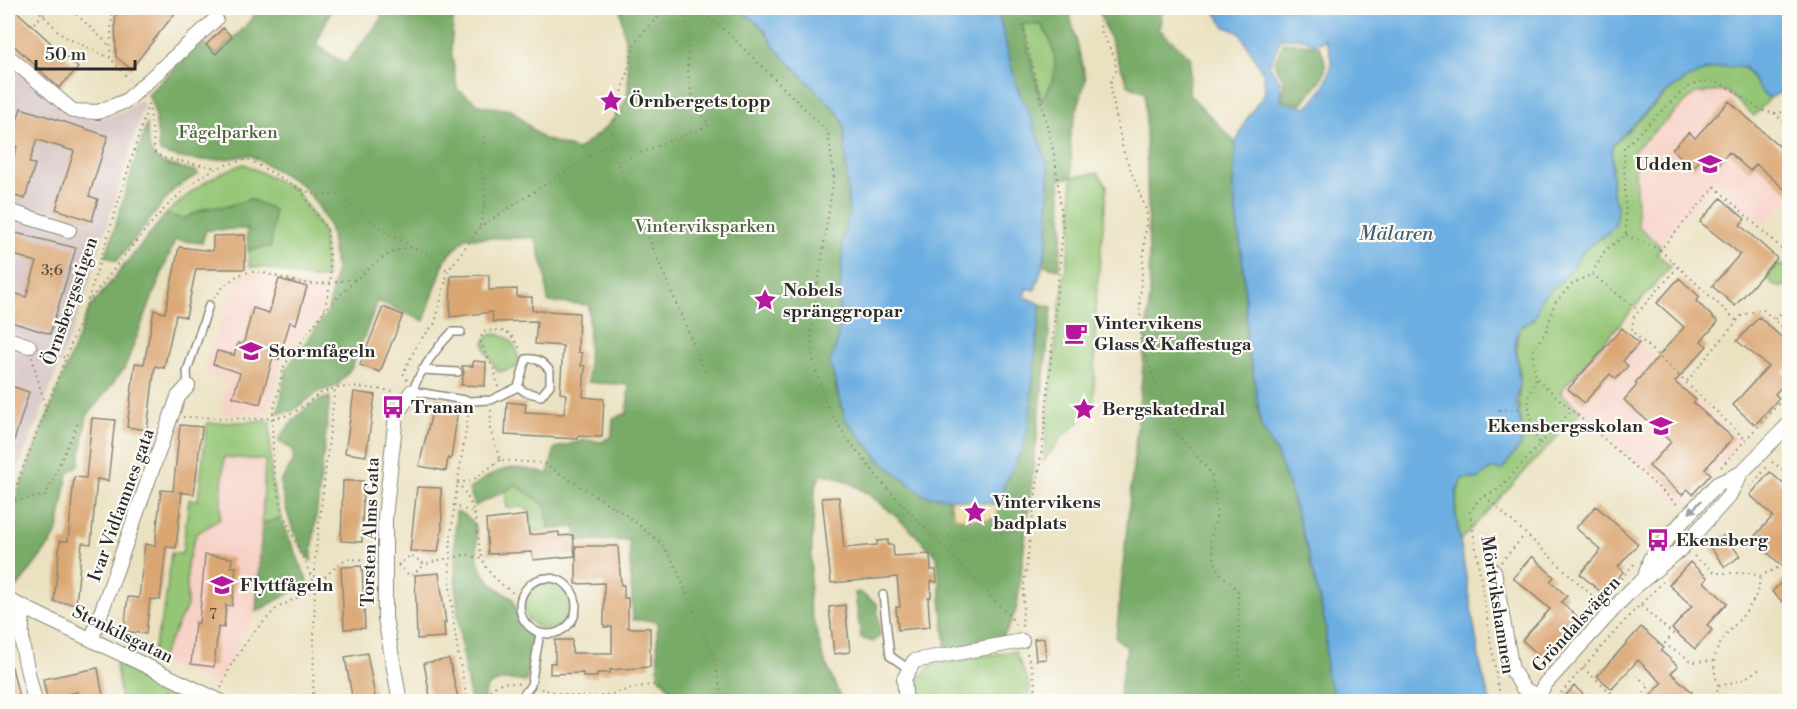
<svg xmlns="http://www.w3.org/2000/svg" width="1797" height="709" viewBox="0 0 1797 709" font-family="'Libre Bodoni',serif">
	<rect width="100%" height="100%" fill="#fdfcf7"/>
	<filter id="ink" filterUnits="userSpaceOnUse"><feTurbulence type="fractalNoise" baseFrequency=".0167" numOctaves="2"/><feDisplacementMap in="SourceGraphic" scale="12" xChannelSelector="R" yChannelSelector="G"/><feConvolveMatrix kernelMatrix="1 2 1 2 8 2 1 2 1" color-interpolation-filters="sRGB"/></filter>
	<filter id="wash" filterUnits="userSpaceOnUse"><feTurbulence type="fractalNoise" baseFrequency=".008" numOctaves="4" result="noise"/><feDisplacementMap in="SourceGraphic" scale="24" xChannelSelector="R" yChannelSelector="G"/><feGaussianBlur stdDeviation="1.35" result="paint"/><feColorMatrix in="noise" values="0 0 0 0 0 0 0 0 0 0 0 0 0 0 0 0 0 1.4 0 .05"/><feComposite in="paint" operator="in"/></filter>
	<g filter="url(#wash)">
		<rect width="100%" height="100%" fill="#eae1c0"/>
		<path fill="#f7d1c6" d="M1725 91 1732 97 1729 101 1789 156 1786 174 1778 184 1789 195V198L1764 226 1714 182 1660 246 1638 226 1634 150 1696 93Z
			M252 272 307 287 326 285 318 311 281 366 267 414H223L221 409 228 382 202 374 237 278Z
			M1620 325 1741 441 1682 506 1560 392Z
			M224 457 266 460 256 612 216 685 159 662 187 606V564L196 534 220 519Z"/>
		<path fill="#d2bfbf" d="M8 62 69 114 85 119 103 118 124 111 141 100 144 105 82 305 36 426 8 492Z"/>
		<path fill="#95c676" stroke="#607850" stroke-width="1.5" d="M1022 24 1042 25C1061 55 1059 73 1042 102Z
			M1729 65 1745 68 1763 94 1770 98 1754 116 1726 91 1696 93 1634 150 1638 226 1660 246 1657 254 1671 266 1560 392 1581 411 1460 541C1456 518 1452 499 1463 478L1478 479 1520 409C1516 398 1520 392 1520 380 1519 360 1513 346 1520 327L1533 320 1540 300 1569 273 1583 251 1610 232 1617 207 1612 193V146L1668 92 1691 75Z
			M244 164 296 190 323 231 326 277C296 282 278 265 250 267L248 250 271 246 250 199 229 206 206 208 183 219 166 214C193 190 210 175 244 164Z
			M1098 173 1107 186 1096 300 1094 407 1060 439 1043 462 1060 304 1072 231V177Z
			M1769 276a11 11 0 1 1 22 0a11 11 0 1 1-22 0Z
			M493 334C510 334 523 351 516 368L498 372 486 352 484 343 487 337Z
			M270 421 271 479 281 518 262 524 265 460 224 457 220 519 196 534 187 564V606L159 662 151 658 165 605 171 553 182 554 189 499 198 500 207 423Z
			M516 485 545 505 550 530 532 532 530 513 523 507 507 508 505 491Z
			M524 605a24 24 0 1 1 48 0a24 24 0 1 1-48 0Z
			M1015 651 1029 684 1031 701 910 702 917 680 932 664Z
			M116 664 193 701H121Z"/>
		<path fill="#78ab67" stroke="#526b49" stroke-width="1.5" fill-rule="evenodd" d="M261 8H332L316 44 345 64 381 20V8H454L451 49 457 89 482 106 512 110 542 138 577 150C594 138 621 118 627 96 631 83 623 23 620 8H739L764 29 776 49 838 113 844 125 849 217 843 236 838 340 831 363 837 393 846 420 880 460 924 495 949 498 950 508 997 516 1004 485 1023 448 1040 304 1052 307 1017 607 1009 627 1000 639 946 650 937 556C908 528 863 478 821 474L815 488 809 604 823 657 842 701H680L658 675 657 621 633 620 629 540 578 541 575 527 550 530 545 505 516 485 475 506 469 489C501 467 510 463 548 474L555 448 585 440 602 442 612 436 613 419 627 413 629 385 588 382 589 305 548 302 545 272 535 238H465L445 260 424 321 378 301 352 367 337 386 320 391 292 411 278 413 287 368 328 312 336 270 330 229 319 207 302 185 250 155C215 161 194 164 160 152L154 110 148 94 202 42 216 54 241 31Z
			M997 8H1068L1086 79 1070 134 1072 177 1060 179 1063 228 1059 269 1043 265 1048 236 1049 170 1030 115 1016 85ZM1022 24 1042 25C1059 52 1060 76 1041 101Z
			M1100 8H1163L1159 29 1191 58 1189 94 1236 143 1233 188 1243 265 1247 328 1246 345 1253 371 1261 426 1275 450 1285 474 1307 548 1326 627V674L1337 701H1118L1127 647 1116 638 1150 296 1145 92 1128 85 1100 14Z
			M1284 42 1319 46C1335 74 1318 83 1301 104L1282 100 1284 79 1274 64Z
			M147 123C147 167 160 162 196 171L198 174 174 189 117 261 106 256Z
			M250 199 274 210 271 247 248 250 247 229 206 230 202 243 175 240 124 369 87 416 79 465 68 473 58 530 51 543 15 590 8 587V517L89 309 166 214 183 219 206 208 229 206Z
			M330 397 311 561C293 539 286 511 280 483L294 460 292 449 278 441C290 423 307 401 330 397Z
			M456 511C490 524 469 546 482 571 489 583 501 592 513 599L519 621 535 643 526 682C510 679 501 678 487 687L483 701H471C457 638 453 575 456 511Z
			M281 518 308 583 256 612 262 524Z
			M859 592 877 604 880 636 873 642 861 638 855 593Z"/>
		<path fill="#eeda9e" stroke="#8c8264" stroke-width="1.5" d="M949 498 999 505 997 516 988 520 955 518Z"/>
		<path fill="#6caee1" stroke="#4c6c86" stroke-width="1.5" fill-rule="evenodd" d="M739 8H997L1016 85 1030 115 1049 170 1048 236 1043 265 1035 290 1026 288 1025 297 1040 304 1029 422 1023 448 1004 485 999 505 924 495 880 460 846 420 830 363 838 340 843 236 849 217 844 125 838 113 776 49 764 29Z
			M1213 8H1789V88L1770 98 1763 94 1745 68C1688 58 1649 110 1612 146V193L1617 206 1615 227 1583 251 1569 273 1540 300C1539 316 1534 320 1520 327L1515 342 1520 383 1516 400 1522 429 1521 445 1502 470 1491 469 1478 479 1463 478 1457 490 1455 510 1481 668 1490 701H1337L1326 674V627L1307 548 1285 474 1275 450 1261 426 1253 371 1246 345 1247 328 1243 265 1233 188 1236 143 1246 120 1265 93 1264 75 1240 33 1224 26ZM1281 38 1304 39 1314 44 1322 42 1324 38C1339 62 1328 90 1306 107L1281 102 1280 80 1269 66Z"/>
		<g id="blocks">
			<path fill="#daa672" d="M8 8H13L78 68 59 88 8 40Z
				M122 8H179L131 69 116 57 115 16Z
				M223 28 232 37 216 54 206 45Z
				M1729 101 1790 156V194L1756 164 1750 171 1729 152 1719 163 1713 158 1707 165 1701 159 1693 168 1672 149 1689 132 1695 138Z
				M21 108 108 136 89 196 98 199 92 221 56 209 74 151 37 140 29 163 35 164 25 199 8 194V167L10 168 17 146 10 144Z
				M1721 198 1745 219 1740 225 1777 258 1735 306 1712 286 1740 254 1700 222Z
				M8 231 76 248 50 334 8 321V291L26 297 37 262 8 253Z
				M245 235V269H196L186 317 176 315 164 368 155 366 147 430 127 427 135 363 144 364 154 310 165 313 179 247 213 251V236Z
				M489 275V290L517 289V297H532V310L579 313 578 352 582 353 581 366H585L583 397 604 399 602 437 578 436V439L505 435 507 402 526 404 525 412 564 414 566 394 560 393 563 346 535 344 537 321 493 322 492 312 450 317 451 276Z
				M1679 278 1700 297 1696 301 1718 322 1701 341 1707 346 1675 382 1696 400 1693 403 1733 438 1705 469 1711 474 1693 494 1687 489 1682 495 1649 466 1671 442 1624 400 1637 385 1635 383 1684 327 1657 303Z
				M279 279 307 287 296 324 290 322 279 359 273 357 260 404 233 397 240 373 213 364 217 351 234 355 238 343 243 345 253 308 269 313Z
				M383 307 403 315 380 372 360 365Z
				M1759 317 1790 345V365L1783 372 1789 378 1775 394 1779 398 1755 425 1733 405 1768 366 1737 341Z
				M1622 328 1639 343 1623 361 1628 366 1616 379 1610 374 1584 403 1568 389Z
				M473 361 486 362 485 386 461 385 464 372 462 366H473Z
				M8 385 29 392 10 454 8 453Z
				M354 392 375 395 366 456 345 453Z
				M434 404 458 409 451 459 448 458 446 471 419 466Z
				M92 418 115 420 108 481 97 479 91 544 82 543 76 604 54 602 60 541H68L74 477 86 478Z
				M180 425 202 427 194 494 178 492H182L176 548 166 547 160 600 150 599 146 634 124 631 128 597 139 598 145 544 155 546 161 490 173 491Z
				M1770 472 1789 489 1784 494 1790 498V573L1752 539 1773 516 1750 495Z
				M343 481H363L362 542 341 541Z
				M417 487 441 488 442 528 438 552 410 551Z
				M839 497 844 548 877 545V541L888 540V545H893L894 556 930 554 931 570H936L937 582 931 581V597L928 598 930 627 898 630 896 607H900L897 577 831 583 822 498Z
				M1596 506 1638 544 1618 567 1623 572 1603 594 1580 574 1601 550 1576 528Z
				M527 515 529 535 559 532V536L573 535 575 556 533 560 532 552 488 554 486 520Z
				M1724 535 1740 556 1725 567 1709 546Z
				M576 546H618L621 585H624V598H628V628H650V667L610 670V673H597V677H583V673L550 674V663H555V640H572V653H612V627H604V583L576 584Z
				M205 555 232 558 231 567H236L232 606 226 605 224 628 218 627 214 667 191 664 195 623H199Z
				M1532 556 1554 577 1550 581 1567 596 1561 602 1580 619 1543 659 1522 640 1550 609 1513 578Z
				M1690 562 1708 578 1704 582 1727 603 1707 625 1712 630 1695 649 1672 629 1692 606 1669 585Z
				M362 566 365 628 344 629 341 567Z
				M439 573 446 623H444L445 637 417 639 415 575Z
				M1790 573V608L1772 592Z
				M845 605 850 652 834 654 829 607Z
				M1641 627 1664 648 1661 651 1678 666 1671 673 1692 692 1684 702H1645L1662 683 1638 660 1612 689 1597 676Z
				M1044 638 1046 659 1036 660 1034 639Z
				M367 653 376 702H353L345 657Z
				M449 659 459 702H431L424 663Z
				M12 667 18 693 20 702H8V668Z
				M98 668 104 702H80L78 692 47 698 43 679Z
				M1574 686 1592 702H1560Z"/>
		</g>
	</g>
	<g filter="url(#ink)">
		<use href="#blocks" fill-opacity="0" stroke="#8a8676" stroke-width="1.5"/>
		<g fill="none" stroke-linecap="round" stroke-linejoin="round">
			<g stroke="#8a8676" stroke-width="10">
				<path id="lane" d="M461 332H452C434 350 422 368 412 391L470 401 491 400 518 387 525 392 541 396 550 385V371C543 362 538 358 526 359L518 387
					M422 370 458 372
					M188 386 187 371 209 305
					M520 606a28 28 0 1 1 56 0a28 28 0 1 1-56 0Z
					M883 595 890 656 909 669
					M518 702 531 685 540 633"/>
			</g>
			<g stroke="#8a8676" stroke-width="16">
				<path id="street" d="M8 56 73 111 98 112 126 101 216 19
					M8 211 69 230
					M8 339 29 346
					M1494 571 1512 670 1523 688 1537 697
					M1645 577 1650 559 1688 515 1717 484 1741 473
					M8 600 222 702
					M25 607C16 638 28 670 35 702
					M92 638 178 397 188 386
					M400 702 385 618V517L396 415 412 391
					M906 702 904 679 914 661 1022 641
					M1535 702 1545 684 1631 590 1682 548 1729 496 1741 473 1790 423"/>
			</g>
			<path stroke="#8a8676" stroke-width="2" stroke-dasharray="1.5 4.5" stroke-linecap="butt" d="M36 8 63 36 110 58
				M55 8 59 10 86 8
				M112 8 110 58 129 79
				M666 8 635 42 609 143 705 372
				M693 8 726 31 828 132 834 175 811 332 813 359 824 400 846 437 885 486 1013 620 1017 628
				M1018 8 1055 158 1063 228 1044 432 1024 584 1022 629
				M1097 8 1101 31 1115 58 1116 71 1111 79V91L1123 150 1147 212 1140 299 1141 344 1174 430 1211 473 1217 514 1210 541 1218 571 1238 591 1240 676 1259 702
				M59 10 76 14 111 47
				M34 23 51 8
				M149 104 155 153 163 158 217 168
				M1774 113 1790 127
				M618 162 709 125C684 92 687 69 689 30 689 22 683 16 683 8
				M302 189 316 195H339L386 232 413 248
				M480 226 486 198 479 161 485 135
				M1626 235 1660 250 1715 187 1790 256
				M1660 250 1737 321
				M1678 267 1633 318 1632 331 1745 439
				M1592 274 1639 311
				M214 298C246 256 262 276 305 283 321 286 341 280 357 279
				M87 303C120 263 170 189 217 168 227 164 238 162 248 159L299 188 327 230 328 243 331 281 324 311 284 366 272 417 274 477 285 518 315 585 313 702
				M324 311C342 294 387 243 413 248 427 251 438 262 448 271
				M1775 319 1790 304
				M40 349 66 358
				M32 357 46 410
				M1537 379 1678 505
				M407 380 403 373 418 343 435 323 448 271 480 227 609 143
				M1687 381 1742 315 1762 309 1790 334
				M498 387 495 372 480 341 483 332C506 327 511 332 521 351
				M491 410 490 429 500 460 543 463 626 515 661 543 674 563 714 658 723 702
				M1499 410 1520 409
				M183 417C210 417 256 421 280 417 299 414 308 399 324 392 349 382 372 390 397 391
				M1540 444 1571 411
				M500 460 473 480 458 483C485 515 472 547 488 570 496 581 509 590 520 598
				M1772 462 1782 469 1785 468 1783 473 1786 470 1785 474 1790 475
				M1721 467 1790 391
				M1750 487 1768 466
				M1485 496 1600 603
				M9 502 45 496 78 423
				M453 505 476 514
				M8 507 87 303 149 102
				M930 535 979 540 1032 527
				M1694 556 1716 573H1749L1760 576 1790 562
				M1501 562 1525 535
				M398 565 411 555 425 565C441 557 451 560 466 554L484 560
				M398 565 410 576 425 565
				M315 583V559L335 389
				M1601 601 1635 563
				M1641 606 1673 634 1665 643C1675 653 1682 653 1692 662L1714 661
				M1027 653 1034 675 1037 702
				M1583 668 1622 702
				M1719 686 1742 680 1760 669
				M221 688 232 663 252 634 276 609 307 592 345 559 372 560
				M541 689C559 693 582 699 602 696 622 693 635 685 657 685L673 702
				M566 694V702
				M166 702 171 690
				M468 702C458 658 448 600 450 556 452 507 462 458 469 410
				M487 702 490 690 502 682 521 684
				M1503 702 1498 687 1470 512 1480 498 1499 489 1540 444 1532 431 1528 396 1536 378 1532 352 1547 330 1554 304 1572 284 1592 274 1605 250 1626 235 1624 148C1637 136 1679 91 1692 85 1734 66 1753 129 1790 109
				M1553 702 1628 617 1663 582
				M1636 702 1649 686 1637 676
				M1713 702 1719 686C1697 634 1758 625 1760 576"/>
			<use href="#lane" stroke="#fff" stroke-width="7"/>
			<use href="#street" stroke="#fff" stroke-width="14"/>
		</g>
		<defs><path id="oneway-solid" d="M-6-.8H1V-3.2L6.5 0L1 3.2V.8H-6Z" transform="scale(1.5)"/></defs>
		<use fill="#a0a0a0" href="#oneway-solid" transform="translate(1695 507) rotate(134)"/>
	</g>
	<defs>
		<g id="sight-bare" transform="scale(1.8)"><path d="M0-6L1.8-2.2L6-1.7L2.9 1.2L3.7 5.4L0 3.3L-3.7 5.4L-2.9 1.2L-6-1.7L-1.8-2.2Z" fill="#b5179e" stroke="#fdfcf7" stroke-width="2.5" paint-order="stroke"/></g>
		<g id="school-bare" transform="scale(1.8)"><path d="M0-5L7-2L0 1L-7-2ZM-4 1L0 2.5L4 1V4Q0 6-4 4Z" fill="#b5179e" stroke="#fdfcf7" stroke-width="2.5" paint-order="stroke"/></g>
		<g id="cafe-bare" transform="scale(1.8)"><path d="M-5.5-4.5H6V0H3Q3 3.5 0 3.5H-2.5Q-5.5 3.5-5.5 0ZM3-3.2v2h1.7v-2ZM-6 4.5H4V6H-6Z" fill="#b5179e" stroke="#fdfcf7" stroke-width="2.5" paint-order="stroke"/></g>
		<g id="bus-bare" transform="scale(1.8)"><path d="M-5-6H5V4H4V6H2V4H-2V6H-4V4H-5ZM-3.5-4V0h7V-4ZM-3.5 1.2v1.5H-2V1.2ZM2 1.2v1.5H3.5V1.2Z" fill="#b5179e" stroke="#fdfcf7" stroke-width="2.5" paint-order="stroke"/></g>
	</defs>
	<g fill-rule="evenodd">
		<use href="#sight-bare" x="611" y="101"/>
		<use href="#school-bare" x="1710" y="164"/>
		<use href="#sight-bare" x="765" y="300"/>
		<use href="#cafe-bare" x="1076" y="333"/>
		<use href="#school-bare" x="251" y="351"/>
		<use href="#bus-bare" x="393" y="407"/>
		<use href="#sight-bare" x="1084" y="409"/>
		<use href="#school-bare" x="1661" y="426"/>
		<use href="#sight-bare" x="975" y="512"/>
		<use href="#bus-bare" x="1658" y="540"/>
		<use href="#school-bare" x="222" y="585"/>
	</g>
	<g text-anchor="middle" stroke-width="4.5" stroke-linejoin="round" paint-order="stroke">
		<g font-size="15" fill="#574a3d">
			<text x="52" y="275">3;6</text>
			<text x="213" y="619">7</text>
		</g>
		<g font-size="18" font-weight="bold" fill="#2b2b2b" stroke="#fdfcf7" text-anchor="start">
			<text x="629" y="107">Örnbergets topp</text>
			<text x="1692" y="170" text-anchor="end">Udden</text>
			<text x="783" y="296">Nobels<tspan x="783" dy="21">spränggropar</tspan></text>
			<text x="1094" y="329">Vintervikens<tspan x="1094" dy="21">Glass &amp; Kaffestuga</tspan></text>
			<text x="269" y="357">Stormfågeln</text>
			<text x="411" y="413">Tranan</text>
			<text x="1102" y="415">Bergskatedral</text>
			<text x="1643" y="432" text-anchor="end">Ekensbergsskolan</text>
			<text x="993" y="508">Vintervikens<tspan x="993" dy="21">badplats</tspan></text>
			<text x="1676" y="546">Ekensberg</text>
			<text x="240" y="591">Flyttfågeln</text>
		</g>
		<g font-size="18" fill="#506145" stroke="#fdfcf7">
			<text x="228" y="138">Fågelparken</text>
			<text x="705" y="232">Vinterviksparken</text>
		</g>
		<g font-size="18" fill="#2b2b2b" stroke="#fdfcf7">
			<text transform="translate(70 301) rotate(-71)" y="6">Örnsbergsstigen</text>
			<text transform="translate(121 505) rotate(-70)" y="6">Ivar Vidfamnes gata</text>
			<text transform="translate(370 532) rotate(-88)" y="6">Torsten Alms Gata</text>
			<text transform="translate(1498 605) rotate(81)" y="6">Mörtvikshamnen</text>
			<text transform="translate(1576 624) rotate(-48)" y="6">Gröndalsvägen</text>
			<text transform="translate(123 634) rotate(26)" y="6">Stenkilsgatan</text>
		</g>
		<g font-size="20" font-style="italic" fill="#455f74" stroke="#fdfcf7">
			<text x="1396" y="240">Mälaren</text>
		</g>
	</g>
	<rect width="1797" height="709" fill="none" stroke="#fdfcf7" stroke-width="30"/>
	<path d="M36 60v9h99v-9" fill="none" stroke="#2b2b2b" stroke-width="3"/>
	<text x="45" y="60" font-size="18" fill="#2b2b2b" stroke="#fdfcf7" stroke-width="4.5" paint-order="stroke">50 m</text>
</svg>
